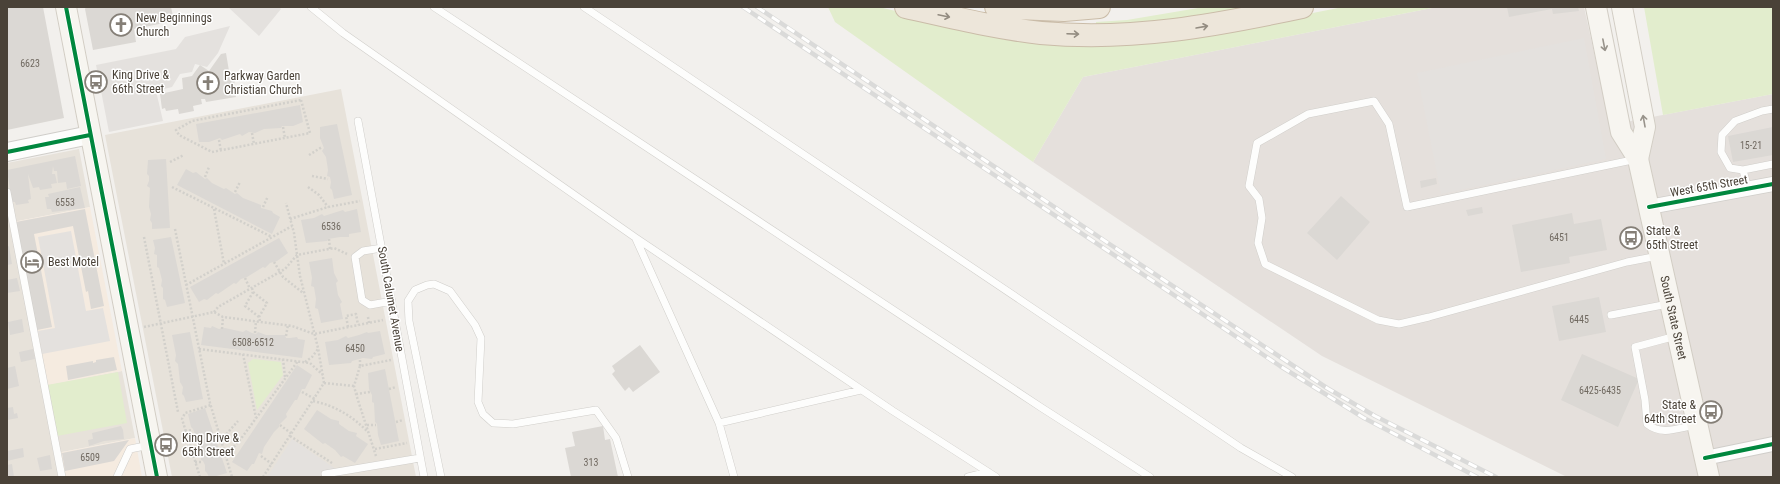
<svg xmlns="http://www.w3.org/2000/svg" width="1780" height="484" viewBox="0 0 1780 484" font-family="'Roboto Condensed',sans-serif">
	<rect width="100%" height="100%" fill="#f2f0ed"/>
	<path fill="#e7e2da" d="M341 89 416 477H172L105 135Z
		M79 149 90 207 13 222 47 385 122 371 135 438 57 453 62 477H7V163Z"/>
	<path fill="#f5ebe0" d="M90 207 122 371 44 386 13 222Z
		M135 438 142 477H62L57 453Z"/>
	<path fill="#e5e0dc" d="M1437 7H1584L1610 125 1773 94V477H1567L1322 356 1033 162 1083 77Z"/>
	<path fill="#e2edcd" d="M828 7H879L966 28 1243 27 1343 7H1437L1083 77 1033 162 835 22Z
		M1204 7H1258L1202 18 1096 26V22L1127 20Z
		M1644 7H1773V94L1663 115Z
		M253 359 281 362 283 375 257 410 248 363Z
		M118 372 127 423 57 436 47 385Z"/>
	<path fill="#e4e1de" d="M228 7H279L281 9 259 36Z
		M230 26 218 53 207 67 195 64 192 72 180 74 172 87 156 91 163 121 109 132 96 65 176 49 185 37Z
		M1584 38 1606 159 1441 194 1417 73Z
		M71 231 86 311 103 308 110 341 42 354 38 331 55 328 38 237Z
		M292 439 343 474 341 477H267Z"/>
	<path fill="#dbd8d4" d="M7 7H43L64 118 7 130Z
		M86 7H171L174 21 134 29 136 42 93 50 85 9Z
		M1507 7H1578L1579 11 1553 14 1552 9 1509 17Z
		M226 53 230 77 236 79 233 86 236 97 206 102 205 99H201L202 104 193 106 194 111 179 114 178 109 166 111 165 108 162 109 160 94 183 89 182 78 192 76 200 65 209 71 221 54Z
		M300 105 303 122 293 126H282L281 128 264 129 255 133 249 132 242 136 240 134 222 140 220 138 209 142H199L196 124Z
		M337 124 352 195 334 199 332 190 330 188 331 182 330 177 327 176 328 170 326 157 322 151 324 148 320 138V127Z
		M1773 127V155L1733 162 1728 136Z
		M75 156 81 186 67 189 66 182 58 183 57 171H54L53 166 52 174H55L57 183 51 184 52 188 40 190 39 187 33 188 28 174 31 199 28 200 29 203 16 205 15 202H12L7 170Z
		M166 159 170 228 152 229V223L150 220 151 214 149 207 150 188 147 186 149 181V176L147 174 148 160Z
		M186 169 193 173 196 172 205 179 207 178 212 183 224 189 226 188 235 194 237 193 243 198 261 205V208L265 209 272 211 273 213 280 217 272 234 177 185Z
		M1436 178 1437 184 1421 188 1420 181Z
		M80 187 85 208 52 212 51 209H47L45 197H49L48 194Z
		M1341 196 1370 222 1337 260 1307 233Z
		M1482 207 1483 213 1468 216 1466 210Z
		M85 209 104 306 91 309 88 291 86 292 73 226 34 234 52 327 37 330 16 222Z
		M357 209 361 232 349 234V237H340L328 239 327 241 306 243 301 220 314 218 322 214 324 216 343 210 345 212Z
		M1572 213 1574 224 1601 219 1607 250 1569 257 1570 263 1521 272 1512 225Z
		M171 237 185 303 167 307 165 300 163 299V288L161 286 162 280 159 268 157 267V255L154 254 155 248 153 240Z
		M279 238 288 253 277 261 270 263 265 268 263 267 247 277 241 279 236 284 234 283 218 294 216 293 207 300 204 299 199 302 190 287Z
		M9 246 12 264 7 265V247Z
		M332 258 334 273 338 281 336 283 338 295 342 302 340 304 343 319 321 323 318 309 315 308 316 299 314 287 311 286 312 278 309 262Z
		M17 278 20 291 7 293V280Z
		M1599 297 1606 332 1559 341 1552 306Z
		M22 319 24 332 10 335 8 322Z
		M212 326 219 329 225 328 243 332 246 330 252 333 256 334 258 332 266 335H285L286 338H290L297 337 298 339 305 340 302 358 201 345 204 327 211 328Z
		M380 331 385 354 373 357 372 359 363 358 352 361 351 363 329 365 325 342 338 340 346 336 348 338 359 335 367 332 368 333Z
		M190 332 203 399 186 402 184 396 182 394 183 387 180 382 178 364 175 361 176 355 172 335Z
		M640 345 660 372 633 392 629 387 625 391 612 374 615 371 612 366Z
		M33 349 35 359 21 362 19 352Z
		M1582 354 1639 379 1618 427 1561 400Z
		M114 357 117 370 68 380 66 366 93 361V363L96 362V360Z
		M297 365 312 375 305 389H302L297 400H295L286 414 287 417 279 425V427L274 432 264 447 262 454 259 453 254 464H252L247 471 232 462Z
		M15 366 19 386 7 389V368Z
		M385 369 399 441 381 445 378 435 377 424 375 422 374 403 372 402V395L369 389 368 373Z
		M13 407 14 414 17 413 18 418 7 420V408Z
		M205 408 227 473 213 477H209L207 473 205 471V465L203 461 201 460V452L197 441 195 439V434L193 429 191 427 188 414Z
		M317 410 331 419 339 421V424L349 431 357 433 356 436 368 444 355 463 343 456 341 457 335 450 325 443 323 444 304 429Z
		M121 426 123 430 124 439 104 441 89 446 88 440 93 439 92 433Z
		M603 426 605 440 610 439 618 477H571L565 448 575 446 572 432Z
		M129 440 114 461 65 471 62 453Z
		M23 448 24 457 7 461V451Z
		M50 455 52 469 40 471 37 458Z
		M12 464 14 477H7V465Z"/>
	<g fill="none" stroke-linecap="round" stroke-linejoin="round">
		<g stroke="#d0ceca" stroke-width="8">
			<path id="service" d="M311 7 343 33 636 238 893 411 996 477
				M434 7 1042 408 1150 477
				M584 7 1241 448 1292 477
				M358 121 424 477
				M1637 159 1407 207 1389 124 1374 101 1308 114 1257 143 1249 186 1259 199 1262 218 1258 243 1265 264 1378 320 1399 324 1429 317 1627 262 1658 256
				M1743 170 1773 164
				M1748 189 1743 170 1730 168 1721 152 1722 135 1735 121 1762 111 1773 109
				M7 192 62 477
				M636 239 719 423 734 477
				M382 248 363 251 355 257 362 300 370 305 392 301
				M1611 315 1668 304
				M1676 336 1635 347 1645 400 1647 424C1662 436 1678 428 1696 425
				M719 423 861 390
				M325 474 420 458
				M117 477 130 449 150 445
				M441 477 409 321 408 301 415 290 427 285 434 284 450 291 475 325 481 338 478 402 483 414 493 423 513 424 596 410 616 438 628 477
				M968 477 988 472"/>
		</g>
		<g stroke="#d0ceca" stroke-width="16">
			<path id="minor" d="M1649 207 1773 184
				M1705 458 1773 444"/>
		</g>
		<g stroke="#d0ceca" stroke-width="20">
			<path id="tertiary" d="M7 152 90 135"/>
		</g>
		<g stroke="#d2cdc4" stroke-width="22">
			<g id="secondary">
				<path d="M66 7 157 477"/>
				<path id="s1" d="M1596 7 1621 132 1638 159 1709 477"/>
				<path d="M1622 7 1645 127 1638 159"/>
			</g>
		</g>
		<g stroke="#cabca8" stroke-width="24">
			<path id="motorway" d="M906 7C951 17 995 28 1041 33 1132 41 1213 26 1302 7
				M996 7 1064 10 1099 7"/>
		</g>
		<path stroke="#d2d0cb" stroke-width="2.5" stroke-dasharray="2 2" stroke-linecap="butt" d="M301 100 310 133 212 152 179 135 176 130 192 121Z
			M283 127 285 138
			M252 133 254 144
			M219 140 221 151
			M309 155 322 147
			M170 162 184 155
			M312 176 328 179
			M205 177 209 167
			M172 187 272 237
			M308 187 319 195 328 207
			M235 192 240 182
			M263 207 268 196
			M214 209 224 264
			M290 219 328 207 360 201
			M175 229 210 403 232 477
			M144 237 178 412
			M329 239 330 249
			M274 262 283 277 303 293
			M245 278 250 289
			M186 285 292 226
			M252 288 253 292 245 306 259 317
			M253 292 267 303 259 317 260 321
			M214 312 218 307 285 269 297 255 334 248 347 254
			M368 317 369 323
			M144 327 214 312 223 317 292 326 314 334 383 320
			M348 327 346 316 356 314 358 325
			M222 329 223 317
			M255 333 256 321
			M286 336 288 325
			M199 349 310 363 323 375
			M243 354 256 418
			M283 359 285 377
			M360 360V366
			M305 362 312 357 318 349
			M324 383 354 386
			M389 389 396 387
			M302 392 315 399
			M356 394 370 392
			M313 401C336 406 352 416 368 432
			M396 422 403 420
			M280 425 292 434
			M367 425H376
			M185 431 192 430
			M290 436 332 463
			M221 440 238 421
			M375 449 407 443
			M226 456 243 436 298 361
			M261 456 272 464
			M376 456 356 394 354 386 360 366 391 360
			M195 462H203
			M200 477 182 419 185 413 211 405
			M263 477 324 383 318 348 300 276 294 233 286 203"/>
		<use href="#service" stroke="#fdfdfc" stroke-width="7"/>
		<use href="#minor" stroke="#fdfdfc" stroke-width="14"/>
		<use href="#tertiary" stroke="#fdfdfc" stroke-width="18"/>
		<use href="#secondary" stroke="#f7f5f0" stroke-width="20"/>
		<use href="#motorway" stroke="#ede6da" stroke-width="22"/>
		<g stroke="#dadad9" stroke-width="4.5">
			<path id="rail" d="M743 7 1280 366 1364 418 1477 477
				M757 7 1111 245 1327 388 1375 416 1496 477"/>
		</g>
		<use href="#rail" stroke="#fff" stroke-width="3" stroke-dasharray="9" stroke-linecap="butt"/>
		<g stroke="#fff" stroke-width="6">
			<path id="cycleway" d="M66 7 157 477
				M7 152 90 135
				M1649 207 1773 184
				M1705 458 1773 444"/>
		</g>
		<use href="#cycleway" stroke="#00873e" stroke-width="4"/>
	</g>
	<defs><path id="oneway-shaft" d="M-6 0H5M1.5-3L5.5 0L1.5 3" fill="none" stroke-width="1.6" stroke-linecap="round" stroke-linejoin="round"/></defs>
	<g stroke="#938c81">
		<use href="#oneway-shaft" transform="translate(944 16) rotate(12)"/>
		<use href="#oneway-shaft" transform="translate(1202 27) rotate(-10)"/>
		<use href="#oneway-shaft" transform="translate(1073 34) rotate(2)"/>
	</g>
	<g stroke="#98938b">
		<use href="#oneway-shaft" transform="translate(1604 45) rotate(79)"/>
		<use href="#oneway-shaft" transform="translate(1644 121) rotate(-100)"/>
	</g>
	<defs>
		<g id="church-ring" transform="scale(1.15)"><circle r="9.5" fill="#fff" stroke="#857f77" stroke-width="1.5"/><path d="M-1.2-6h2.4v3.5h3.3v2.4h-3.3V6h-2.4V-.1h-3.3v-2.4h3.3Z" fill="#857f77"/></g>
		<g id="bus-ring" transform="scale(1.15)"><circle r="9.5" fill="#fff" stroke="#857f77" stroke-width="1.5"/><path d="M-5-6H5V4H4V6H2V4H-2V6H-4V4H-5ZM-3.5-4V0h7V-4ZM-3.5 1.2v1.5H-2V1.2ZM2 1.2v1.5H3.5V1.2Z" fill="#857f77"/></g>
		<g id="hotel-ring" transform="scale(1.15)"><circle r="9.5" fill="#fff" stroke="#857f77" stroke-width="1.5"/><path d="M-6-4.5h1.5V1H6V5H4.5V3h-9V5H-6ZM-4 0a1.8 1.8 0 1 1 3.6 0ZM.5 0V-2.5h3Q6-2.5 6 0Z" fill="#857f77"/></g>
	</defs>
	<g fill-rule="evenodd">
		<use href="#church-ring" x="121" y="25"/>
		<use href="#bus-ring" x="96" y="82"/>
		<use href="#church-ring" x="208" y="83"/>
		<use href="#bus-ring" x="1631" y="238"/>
		<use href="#hotel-ring" x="32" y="262"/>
		<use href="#bus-ring" x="1711" y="412"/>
		<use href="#bus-ring" x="166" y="445"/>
	</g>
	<g text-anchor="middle" stroke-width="3" stroke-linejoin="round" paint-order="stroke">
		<g font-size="10" fill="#706960">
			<text x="30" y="67">6623</text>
			<text x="1751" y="149">15-21</text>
			<text x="65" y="206">6553</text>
			<text x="331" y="230">6536</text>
			<text x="1559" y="241">6451</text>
			<text x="1579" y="323">6445</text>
			<text x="253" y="346">6508-6512</text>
			<text x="355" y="352">6450</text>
			<text x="1600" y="394">6425-6435</text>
			<text x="90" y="461">6509</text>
			<text x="591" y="466">313</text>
		</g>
		<g font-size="12" fill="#4a4238" stroke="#fff" text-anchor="start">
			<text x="136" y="22">New Beginnings<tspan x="136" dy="14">Church</tspan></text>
			<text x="112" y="79">King Drive &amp;<tspan x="112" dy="14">66th Street</tspan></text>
			<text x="224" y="80">Parkway Garden<tspan x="224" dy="14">Christian Church</tspan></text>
			<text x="1646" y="235">State &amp;<tspan x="1646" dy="14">65th Street</tspan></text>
			<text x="48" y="266">Best Motel</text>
			<text x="1696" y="409" text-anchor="end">State &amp;<tspan x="1696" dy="14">64th Street</tspan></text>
			<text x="182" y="442">King Drive &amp;<tspan x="182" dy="14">65th Street</tspan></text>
		</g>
		<g font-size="12" fill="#4a4238" stroke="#fff">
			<text transform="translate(1709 186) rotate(-10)" y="4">West 65th Street</text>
			<text transform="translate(391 299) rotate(80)" y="4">South Calumet Avenue</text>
			<text dy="4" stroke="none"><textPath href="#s1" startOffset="322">South State Street</textPath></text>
		</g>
	</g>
	<rect width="1780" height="484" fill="none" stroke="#4a4238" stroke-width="16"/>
</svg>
